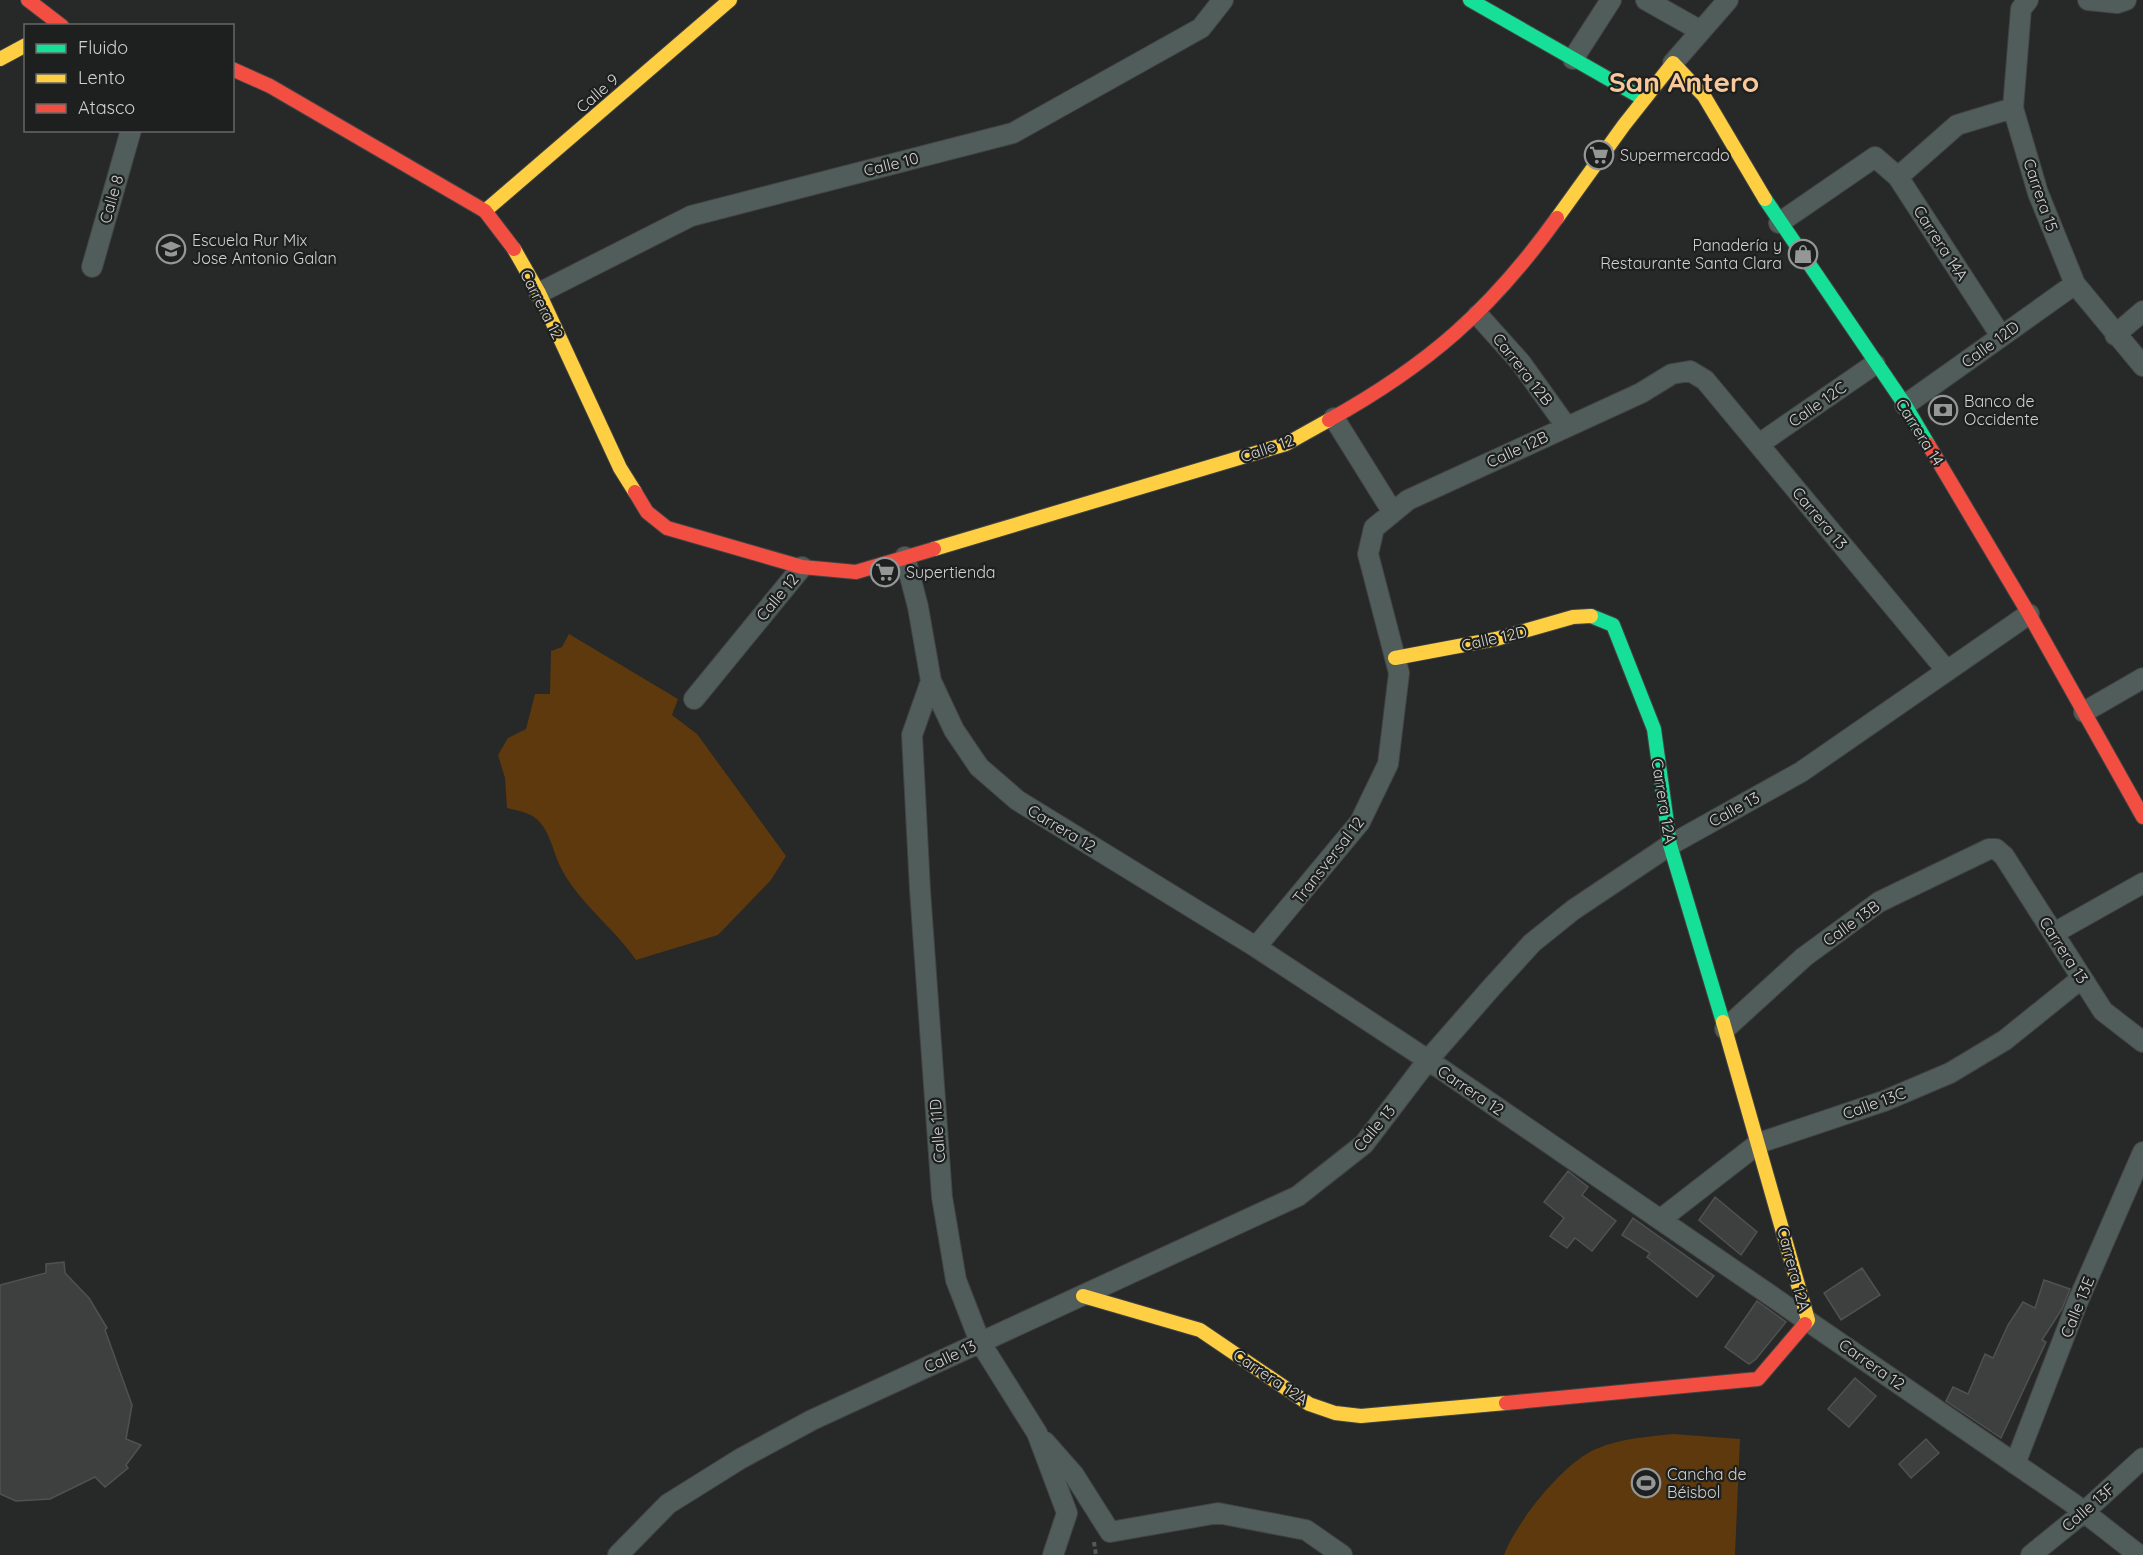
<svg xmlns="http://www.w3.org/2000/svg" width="2143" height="1555" viewBox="0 0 2143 1555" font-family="Quicksand,sans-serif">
	<rect width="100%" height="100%" fill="#272828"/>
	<path fill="#5d390d" d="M569 634 678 699 672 715 697 734 786 856 771 880 718 935 636 960C614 928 576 900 560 866 552 849 550 829 534 817 527 812 515 810 507 808L505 778 498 755 508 738 526 729 535 694H550L551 651 562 647Z
		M1673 1434 1740 1439 1735 1555H1504C1517 1521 1563 1463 1596 1449 1621 1438 1647 1437 1673 1434Z"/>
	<path fill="#3e3f3f" stroke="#505151" stroke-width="1.5" d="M1568 1171 1588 1187 1582 1195 1616 1221 1592 1251 1575 1238 1567 1248 1550 1236 1564 1218 1544 1202Z
		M1715 1197 1757 1232 1741 1255 1699 1220Z
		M1633 1218 1714 1276 1697 1297 1647 1257 1650 1253 1622 1235Z
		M64 1262 65 1273 89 1298 107 1328 105 1330 132 1405 126 1439 141 1445 126 1465 128 1468 105 1487 95 1477 50 1499 16 1501 0 1494V1285L46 1273V1264Z
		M1862 1268 1880 1295 1841 1320 1824 1293Z
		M2044 1280 2070 1289 2062 1309 2042 1340 2046 1342 2001 1438 1946 1401 1953 1387 1968 1394 1985 1354 1993 1358 2008 1325 2023 1302 2035 1308Z
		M1757 1301 1786 1322 1756 1359 1749 1364 1725 1347Z
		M1855 1378 1876 1396 1849 1427 1828 1409Z
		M1926 1439 1939 1453 1911 1478 1899 1464Z"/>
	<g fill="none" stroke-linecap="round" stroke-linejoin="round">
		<g stroke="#424343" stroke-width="22">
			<path id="street" d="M1646 0 1701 31
				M2028 0 2021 9 2013 108 2038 193 2075 284 2143 366
				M2088 0 2117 3 2126 0
				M1573 59 1611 0
				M1673 63 1728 0
				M1898 177 1957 125 2013 108
				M1779 223 1875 157 1898 177 2001 336
				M92 267 131 130
				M539 293 691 216 1013 133 1201 28 1223 0
				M1478 315 1521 363 1566 426
				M2115 335 2143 311
				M1905 405 2075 284
				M1334 418 1392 511
				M1759 444 1875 364
				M905 557 918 607 931 681 954 730 979 767 1017 800 1256 947 1428 1060 2071 1502 2139 1555
				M931 681 912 735 920 890 942 1197 956 1280 980 1342 1037 1433 1067 1513 1053 1555
				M694 699 802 567
				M2084 712 2143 678
				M2054 933 2143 883
				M1256 947 1360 822 1388 764 1399 673 1368 554 1374 528 1408 500 1641 393 1672 374 1690 371 1705 380 1947 671
				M1725 1029 1804 957 1879 902 1989 849H1996L2004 856 2103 1011 2143 1042
				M1661 1219 1759 1143 1884 1101 1950 1073 2005 1040 2082 978
				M1045 1442 1074 1475 1110 1532 1218 1513 1306 1530 1342 1555
				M2015 1464 2078 1301 2143 1152
				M618 1555 668 1504 740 1459 812 1420 1298 1196 1364 1144 1428 1060 1491 988 1532 943 1573 910 1670 845 1801 772 2029 614
				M2031 1555 2084 1512 2143 1458"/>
		</g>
		<g stroke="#424343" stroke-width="16">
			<path id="fast" d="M1470 0 1642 98
				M1765 199 1905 405 1928 444
				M1591 616 1613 625 1654 729 1670 845 1723 1022"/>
		</g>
		<g stroke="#424343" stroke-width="16">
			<path id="slow" d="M0 59 26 45
				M485 211 730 0
				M1557 218 1624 125 1673 63 1704 96 1765 199
				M514 249 539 293 620 468 635 492
				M934 549 1286 444 1329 420
				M1395 658 1496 639 1573 617 1591 616
				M1723 1022 1808 1320 1805 1324
				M1083 1296 1200 1330 1309 1404 1335 1413 1361 1416 1506 1403"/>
		</g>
		<g stroke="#424343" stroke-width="16">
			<path id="jam" d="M28 0 62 26
				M232 69 270 86 485 211 514 249
				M1329 420C1428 365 1491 310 1557 218
				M1928 444 2029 614 2143 817
				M635 492 647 512 667 528 802 567 856 572 934 549
				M1506 1403 1758 1379 1805 1324"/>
		</g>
		<path stroke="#525a59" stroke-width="4" stroke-dasharray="4.5 3" stroke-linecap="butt" d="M1094 1542 1096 1555"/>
		<use href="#street" stroke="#515d5b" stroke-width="20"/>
		<use href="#fast" stroke="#16e098" stroke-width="14"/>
		<use href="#slow" stroke="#ffcf43" stroke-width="14"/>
		<use href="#jam" stroke="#f24e42" stroke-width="14"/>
	</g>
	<defs>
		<g id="supermarket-ring" transform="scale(1.5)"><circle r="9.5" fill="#1d201f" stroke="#959696" stroke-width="1.5"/><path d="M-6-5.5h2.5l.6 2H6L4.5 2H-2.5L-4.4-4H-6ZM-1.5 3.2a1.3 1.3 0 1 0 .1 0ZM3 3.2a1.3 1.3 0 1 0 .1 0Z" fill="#959696"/></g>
		<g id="school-ring" transform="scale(1.5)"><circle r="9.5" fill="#1d201f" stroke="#959696" stroke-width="1.5"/><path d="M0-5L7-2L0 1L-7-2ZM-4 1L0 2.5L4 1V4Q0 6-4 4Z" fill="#959696"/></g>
		<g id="shop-ring" transform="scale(1.5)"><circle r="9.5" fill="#1d201f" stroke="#959696" stroke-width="1.5"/><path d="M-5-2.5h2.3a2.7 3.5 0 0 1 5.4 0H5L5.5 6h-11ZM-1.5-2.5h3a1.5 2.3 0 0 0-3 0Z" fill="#959696"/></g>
		<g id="bank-ring" transform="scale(1.5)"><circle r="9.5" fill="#1d201f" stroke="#959696" stroke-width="1.5"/><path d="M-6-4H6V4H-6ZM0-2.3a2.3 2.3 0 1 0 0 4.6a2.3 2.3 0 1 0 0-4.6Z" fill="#959696"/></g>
		<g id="stadium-ring" transform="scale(1.5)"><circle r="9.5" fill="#1d201f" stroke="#959696" stroke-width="1.5"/><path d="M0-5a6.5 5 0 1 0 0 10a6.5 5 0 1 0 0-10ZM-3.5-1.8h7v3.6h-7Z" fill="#959696"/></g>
	</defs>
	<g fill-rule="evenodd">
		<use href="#supermarket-ring" x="1599" y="155"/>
		<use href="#school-ring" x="171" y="249"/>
		<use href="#shop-ring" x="1803" y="254"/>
		<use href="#bank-ring" x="1943" y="410"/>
		<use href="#supermarket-ring" x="885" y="572"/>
		<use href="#stadium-ring" x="1646" y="1483"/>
	</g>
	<g text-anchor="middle" stroke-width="4.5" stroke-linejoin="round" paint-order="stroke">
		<g font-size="16" fill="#d0d1d1" stroke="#1d201f">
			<text transform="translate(597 93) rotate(-41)" y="6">Calle 9</text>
			<text transform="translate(891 164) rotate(-14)" y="6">Calle 10</text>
			<text transform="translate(2041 195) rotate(71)" y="6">Carrera 15</text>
			<text transform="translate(111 199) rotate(-74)" y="6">Calle 8</text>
			<text transform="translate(1941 243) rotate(57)" y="6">Carrera 14A</text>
			<text transform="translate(542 304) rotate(63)" y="6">Carrera 12</text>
			<text transform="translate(1990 344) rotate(-36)" y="6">Calle 12D</text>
			<text transform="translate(1523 369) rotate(52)" y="6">Carrera 12B</text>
			<text transform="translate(1817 404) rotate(-35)" y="6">Calle 12C</text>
			<text transform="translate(1920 432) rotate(58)" y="6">Carrera 14</text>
			<text transform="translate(1267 448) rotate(-19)" y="6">Calle 12</text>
			<text transform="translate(1517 449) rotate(-25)" y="6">Calle 12B</text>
			<text transform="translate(1820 518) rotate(50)" y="6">Carrera 13</text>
			<text transform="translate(777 597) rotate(-50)" y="6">Calle 12</text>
			<text transform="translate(1494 638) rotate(-13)" y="6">Calle 12D</text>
			<text transform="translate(1664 801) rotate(81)" y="6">Carrera 12A</text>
			<text transform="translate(1734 809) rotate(-29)" y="6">Calle 13</text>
			<text transform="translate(1062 828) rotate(31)" y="6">Carrera 12</text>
			<text transform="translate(1328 860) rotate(-52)" y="6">Transversal 12</text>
			<text transform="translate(1851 923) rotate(-36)" y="6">Calle 13B</text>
			<text transform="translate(2064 950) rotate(57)" y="6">Carrera 13</text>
			<text transform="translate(1471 1090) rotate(34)" y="6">Carrera 12</text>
			<text transform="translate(1874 1103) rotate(-20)" y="6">Calle 13C</text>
			<text transform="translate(1374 1128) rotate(-50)" y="6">Calle 13</text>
			<text transform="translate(937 1131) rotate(-94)" y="6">Calle 11D</text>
			<text transform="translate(1794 1269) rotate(75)" y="6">Carrera 12A</text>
			<text transform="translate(2077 1307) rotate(-68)" y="6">Calle 13E</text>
			<text transform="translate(950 1356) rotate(-25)" y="6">Calle 13</text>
			<text transform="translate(1872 1364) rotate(35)" y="6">Carrera 12</text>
			<text transform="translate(1271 1377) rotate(34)" y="6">Carrera 12A</text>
			<text transform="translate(2088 1507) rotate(-41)" y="6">Calle 13F</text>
		</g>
		<g font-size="16" fill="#d0d1d1" stroke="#1d201f" text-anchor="start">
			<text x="1620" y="161">Supermercado</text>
			<text x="192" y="246">Escuela Rur Mix<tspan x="192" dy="18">Jose Antonio Galan</tspan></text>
			<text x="1782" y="251" text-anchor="end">Panadería y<tspan x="1782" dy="18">Restaurante Santa Clara</tspan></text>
			<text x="1964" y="407">Banco de<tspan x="1964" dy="18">Occidente</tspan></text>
			<text x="906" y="578">Supertienda</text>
			<text x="1667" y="1480">Cancha de<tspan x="1667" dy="18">Béisbol</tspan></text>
		</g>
		<g font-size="28" font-weight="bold" fill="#f8c89b" stroke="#1d201f">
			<text x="1684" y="92">San Antero</text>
		</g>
	</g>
	<rect x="24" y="24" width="210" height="108" fill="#1d201f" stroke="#656766" stroke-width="1.5"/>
	<rect x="36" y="44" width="30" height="9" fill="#16e098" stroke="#656766" stroke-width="1.5"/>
	<text x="78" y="54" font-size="18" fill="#d0d1d1">Fluido</text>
	<rect x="36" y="74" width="30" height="9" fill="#ffcf43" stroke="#656766" stroke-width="1.5"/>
	<text x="78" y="84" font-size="18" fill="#d0d1d1">Lento</text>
	<rect x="36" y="104" width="30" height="9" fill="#f24e42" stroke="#656766" stroke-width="1.5"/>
	<text x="78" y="114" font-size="18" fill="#d0d1d1">Atasco</text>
</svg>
